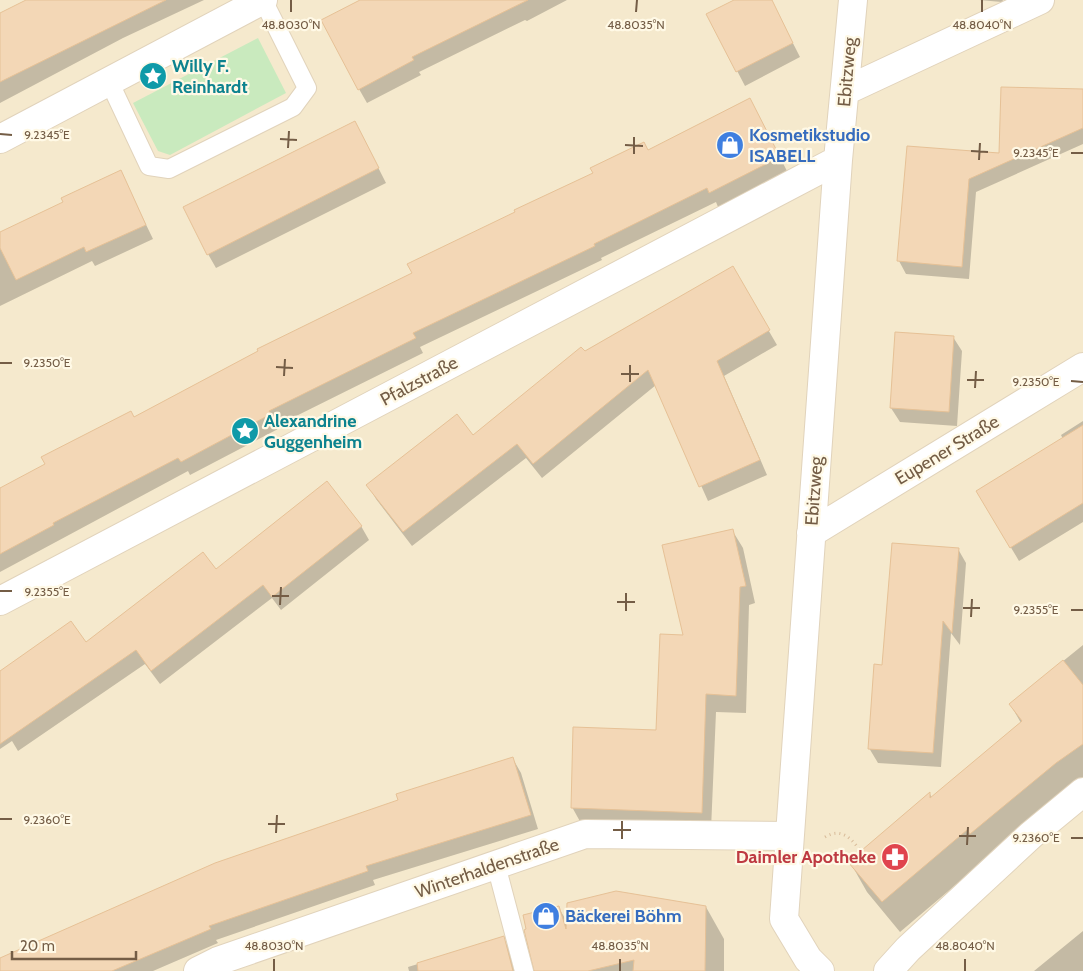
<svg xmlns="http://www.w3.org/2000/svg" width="1083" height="971" viewBox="0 0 1083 971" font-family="Cabin,sans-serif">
	<rect width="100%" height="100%" fill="#fdf6df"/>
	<path fill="#f5e9cd" d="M0 0H1083V971H0Z"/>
	<path fill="#c9eabe" d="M258 38 286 93 170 155 158 151 133 103Z"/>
	<path fill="#0003" d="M29 0H204L123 38 0 103V18Z
		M362 0H567L527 21 525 20 419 72 421 75 367 103 359 89Z
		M737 0H771L800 57 745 86 708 15Z
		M979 0H1003L1002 2Z
		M1083 91V144L976 192 969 279 906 274 899 261 908 147 1000 155Z
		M750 99 787 171 718 207 716 202 601 258 602 260 420 347 423 353 276 426 278 429 190 475 188 471 0 572V489Z
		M355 122 386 183 216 268 208 254Z
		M120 171 153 239 95 266 92 261 0 306V234L65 203Z
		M732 268 777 345 724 376 767 475 708 501 656 385 542 478 526 458 412 546 376 499 368 485 473 437 584 352Z
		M953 337 962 351 957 426 900 422 891 408Z
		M1083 421V522L1019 561 977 491 1063 439 1061 435Z
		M361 526 369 540 281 610 272 598 160 684 145 664 18 751 12 741 0 749V672L86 644 216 571Z
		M732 530 743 548 755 603 749 605 746 713 716 712 711 830 582 825 572 807 657 731Z
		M958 549 966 563 960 645 951 633 941 767 878 763 869 748 883 666Z
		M1083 645V786L985 860 900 932 867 892 850 862 930 794 932 798 1021 723 1010 704Z
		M513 759 521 773 538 829 373 880 375 885 216 940 218 943 153 971H0V959L400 801Z
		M558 907 568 923 706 907 724 939V971H535Z
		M1083 931V971H1034Z
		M503 938 522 971H409L408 967Z"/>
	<path fill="#f3d7b6" stroke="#e6c196" d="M26 0H166L0 82V13Z
		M360 0H528L412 57 414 60 358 90 321 20Z
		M734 0H772L793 43 736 72 706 14Z
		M1001 87 1083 89V128L969 179 962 267 897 261 907 146 999 153Z
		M750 98 780 157 709 193 707 188 594 244 595 246 413 333 416 338 269 411 271 414 181 462 178 458 53 523 54 525 0 554V488L45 464 41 457 131 411 134 417 258 351 257 349 412 273 407 264 515 212 514 210 593 173 590 168 644 142 648 150Z
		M355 121 379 168 207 255 183 207Z
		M121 170 146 225 86 252 84 247 16 280 0 248V232L63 202 61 198Z
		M733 266 770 330 717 361 760 460 699 487 648 370 533 464 517 444 403 532 366 485 457 414 473 435 581 347 585 351Z
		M895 332 954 336 949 412 890 408Z
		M1083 425V503L1010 548 976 491Z
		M327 481 362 526 272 597 263 585 151 671 136 650 0 744V671L71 621 86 642 203 552 216 569Z
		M733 529 746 586 740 587 736 696 706 694 702 813 571 808 573 727 656 730 660 634 683 635 662 545Z
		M892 543 959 548 952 633 943 621 933 753 868 749 874 664 882 665Z
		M1063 660 1083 685V744L1056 763 970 834 967 830 882 902 848 862 930 792V798L1022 721 1009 704Z
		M513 757 531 815 366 866 368 871 209 926 211 929 112 971H0V958L215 863 398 800 396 794Z
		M616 891 706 906 705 971H633L634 960 588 971H534L524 930 526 929 523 915 559 906 566 929 567 903Z
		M504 936 513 971H418L417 963Z"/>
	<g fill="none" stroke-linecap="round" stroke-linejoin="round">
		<g stroke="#e1d3bb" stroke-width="20">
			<path id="lane" d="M109 81 149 166 169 169 293 107 307 88 263 0
				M496 865 524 971"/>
		</g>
		<g stroke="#e1d3bb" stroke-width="30">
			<path id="street" d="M845 91 1040 0
				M0 139 263 0
				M811 533 1083 367
				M0 601 838 160
				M198 971 218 961 585 834 789 836
				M820 971 808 959 784 919 838 160 853 0
				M888 971 908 949 1031 835 1083 792"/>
		</g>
		<path stroke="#d8bb99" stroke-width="3" stroke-dasharray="1 4" stroke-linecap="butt" d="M825 837C842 827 851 839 861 851"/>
		<use href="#lane" stroke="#fff" stroke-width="18"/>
		<use href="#street" stroke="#fff" stroke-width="28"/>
	</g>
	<path fill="none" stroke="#745d46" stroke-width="2" d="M291 12V0M636 12 637 0M982 12V0M0 134 12 135M280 139 297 140M625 145 643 146M288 148 289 131M971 151 988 152M1071 153H1083M634 154V137M979 160 980 143M0 363H12M276 367 293 368M621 374H639M284 376 285 359M967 380H984M1071 381 1083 382M630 382V365M975 388 976 371M0 591H12M272 596H289M617 602H635M280 605 281 587M963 608H980M1071 610H1083M626 611V593M971 617 972 599M0 819H12M268 824H285M613 830H631M276 833 277 815M959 836H976M1071 838H1083M622 839V821M967 845 968 827M274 971V959M620 971V959M965 971V959"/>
	<defs>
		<g id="sight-disc" transform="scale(1.4375)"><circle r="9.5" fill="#0f9aa8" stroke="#fff9e6"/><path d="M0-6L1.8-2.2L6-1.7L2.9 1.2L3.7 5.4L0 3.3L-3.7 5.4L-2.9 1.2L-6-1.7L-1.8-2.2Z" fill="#fff"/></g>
		<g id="shop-disc" transform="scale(1.4375)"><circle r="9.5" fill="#3f7fe0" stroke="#fff9e6"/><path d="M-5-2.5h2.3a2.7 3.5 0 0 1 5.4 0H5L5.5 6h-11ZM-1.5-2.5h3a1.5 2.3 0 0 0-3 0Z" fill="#fff"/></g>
		<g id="pharmacy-disc" transform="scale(1.4375)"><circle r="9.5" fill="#e0444e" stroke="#fff9e6"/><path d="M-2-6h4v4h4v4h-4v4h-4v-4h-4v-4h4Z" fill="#fff"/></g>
	</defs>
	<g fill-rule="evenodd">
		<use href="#sight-disc" x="153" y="76"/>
		<use href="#shop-disc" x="730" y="145"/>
		<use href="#sight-disc" x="245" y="431"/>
		<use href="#pharmacy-disc" x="895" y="857"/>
		<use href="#shop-disc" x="546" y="916"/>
	</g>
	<g text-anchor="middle" stroke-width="4.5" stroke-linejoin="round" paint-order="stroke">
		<g font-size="18" font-weight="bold" fill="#0d838f" stroke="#fff9e6" text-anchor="start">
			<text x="172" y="72">Willy F.<tspan x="172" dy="21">Reinhardt</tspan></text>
			<text x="264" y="427">Alexandrine<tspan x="264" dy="21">Guggenheim</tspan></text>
		</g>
		<g font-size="18" fill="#745d46" stroke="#fff9e6">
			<text transform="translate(847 72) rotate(-85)" y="6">Ebitzweg</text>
			<text transform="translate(419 381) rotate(-28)" y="6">Pfalzstraße</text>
			<text transform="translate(947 450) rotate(-31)" y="6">Eupener Straße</text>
			<text transform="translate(814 491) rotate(-86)" y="6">Ebitzweg</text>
			<text transform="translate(487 868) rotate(-19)" y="6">Winterhaldenstraße</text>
		</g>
		<g font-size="18" font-weight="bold" fill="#366cbe" stroke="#fff9e6" text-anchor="start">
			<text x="749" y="141">Kosmetikstudio<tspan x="749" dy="21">ISABELL</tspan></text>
			<text x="565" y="922">Bäckerei Böhm</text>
		</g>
		<g font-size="18" font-weight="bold" fill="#be3a42" stroke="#fff9e6" text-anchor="end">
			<text x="876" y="863">Daimler Apotheke</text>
		</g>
	</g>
	<g font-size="12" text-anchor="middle" fill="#745d46" stroke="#fff9e6" stroke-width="4.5" stroke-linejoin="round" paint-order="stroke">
		<text x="291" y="29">48.8030°N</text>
		<text x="636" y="29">48.8035°N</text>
		<text x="982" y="29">48.8040°N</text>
		<text x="47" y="139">9.2345°E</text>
		<text x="1036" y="157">9.2345°E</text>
		<text x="47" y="367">9.2350°E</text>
		<text x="1036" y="386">9.2350°E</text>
		<text x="47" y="596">9.2355°E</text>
		<text x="1036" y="614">9.2355°E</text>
		<text x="47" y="824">9.2360°E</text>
		<text x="1036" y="842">9.2360°E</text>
		<text x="274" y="950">48.8030°N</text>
		<text x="620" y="950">48.8035°N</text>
		<text x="965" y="950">48.8040°N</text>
	</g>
	<path d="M12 951v8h124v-8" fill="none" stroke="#745d46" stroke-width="2.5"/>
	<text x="20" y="951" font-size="15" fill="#745d46" stroke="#fff9e6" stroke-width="4" paint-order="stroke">20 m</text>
</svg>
